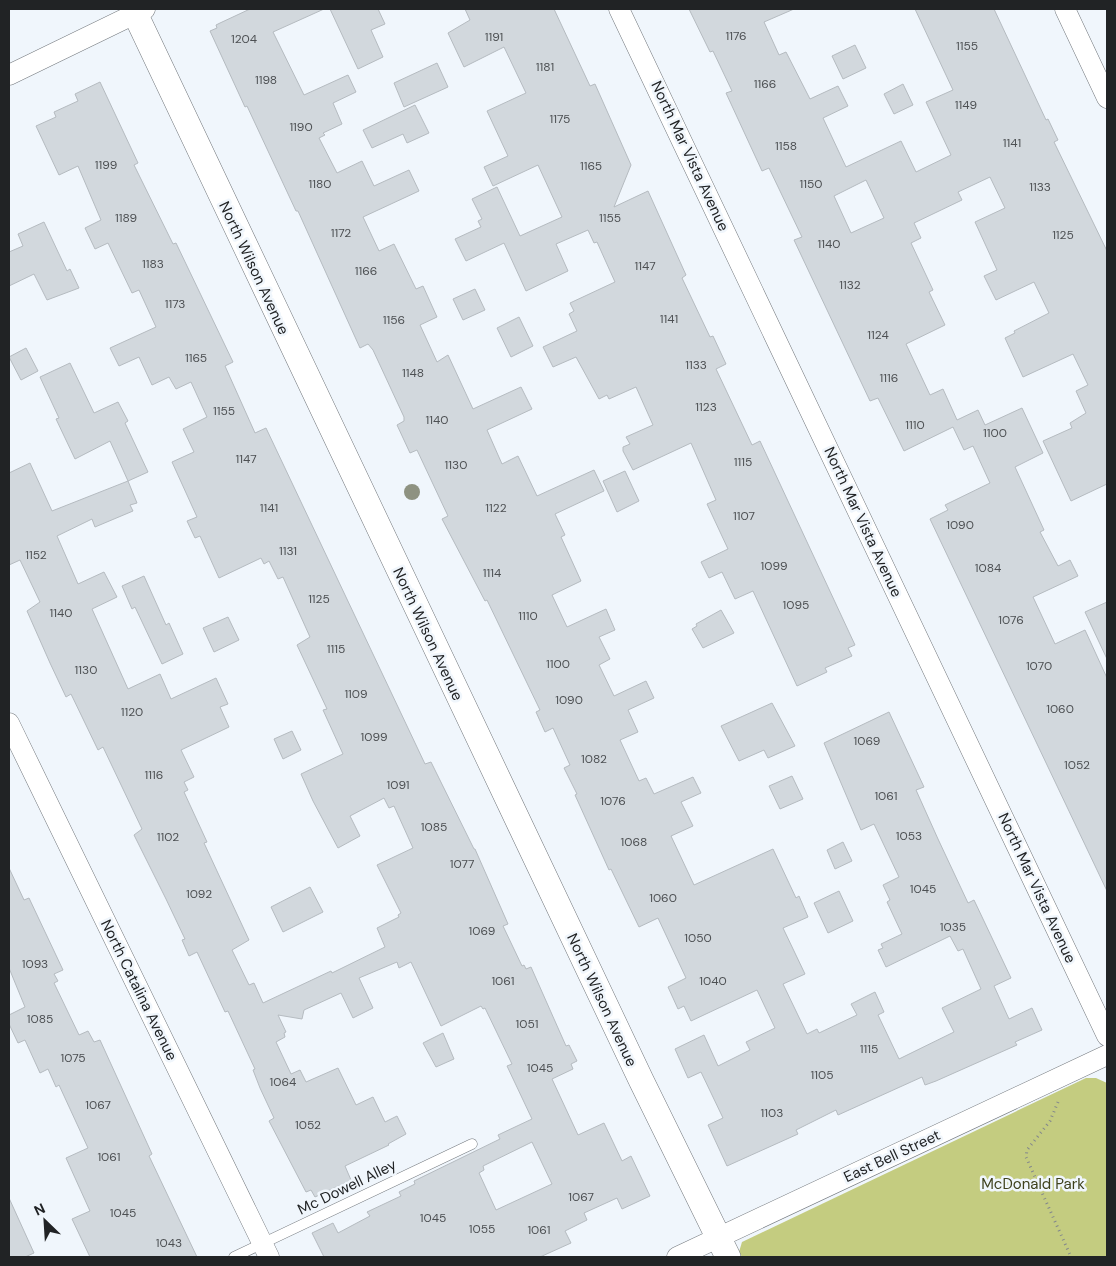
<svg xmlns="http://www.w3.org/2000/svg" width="1116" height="1266" viewBox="0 0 1116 1266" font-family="'DM Sans',sans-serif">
	<rect width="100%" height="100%" fill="#f0f6fc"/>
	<path fill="#c4cc80" d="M1086 1078H1096L1107 1083V1257H742L739 1252 742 1242Z"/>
	<path fill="#d2d8dd" stroke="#b5bbc0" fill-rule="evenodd" d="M250 9H324L273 32 304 95 348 75 356 92 333 103 342 124 323 133 325 135 319 138 337 173 362 161 374 186 409 170 419 191 363 217 379 251 394 244 416 289 423 286 437 317 420 325 437 362 448 355 473 409 521 387 532 409 487 430 502 464 518 456 537 496 594 470 604 491 555 514 565 535 561 537 581 581 552 595 567 627 606 609 615 630 599 637 610 659 599 665 614 696 646 681 654 698 628 710 638 732 620 740 639 781 646 778 654 794 693 777 701 793 681 802 693 826 671 836 694 885 773 849 796 898 799 896 808 917 783 928 805 974 783 984 807 1034 817 1029 819 1033 857 1015 851 1004 875 992 884 1012 878 1015 899 1059 954 1032 942 1008 981 989 963 949 958 951 950 936 886 967 878 950 883 948 881 944 902 934 887 902 890 900 883 885 899 877 874 824 861 830 824 743 889 712 924 787 916 790 938 839 968 903 974 900 1011 978 994 986 1009 1019 1032 1008 1042 1030 1015 1042 1017 1045 936 1081 925 1085 922 1077 838 1115 836 1110 796 1130 798 1134 727 1166 708 1125 723 1118 701 1072 688 1078 675 1049 704 1035 718 1066 750 1050 746 1042 775 1028 757 990 691 1021 684 1006 678 1009 668 987 686 978 658 918 639 927 611 869 609 870 575 795 577 794 564 768 570 765 553 728 545 732 536 712 540 710 487 600 485 601 442 519 448 516 417 450 410 453 397 425 404 421V417L373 350 368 344 360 348 298 211H296L247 106 245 107 210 31 217 28 216 25 220 23Z
		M330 9H378L385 24 371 30 383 57 358 69Z
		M465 9H554L590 86 595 84 631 165 614 207 648 191 686 275 682 278 710 337 713 336 726 364 716 369 752 445 760 441 855 645 848 648 852 656 825 668 827 672 797 686 753 591 735 599 722 572 709 578 701 562 728 549 707 504 716 500 691 443 633 470 623 451V447L630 444 626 437 653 425 636 387 609 399 607 395 599 399 576 357 553 367 543 347 577 331 569 314 574 311 570 303 615 282 597 242 594 243 588 230 556 244 568 271 526 291 504 243 466 261 455 239 481 227 478 221 482 219 472 199 497 187 520 236 562 217 538 165 493 186 484 167 508 156 487 111 526 93 504 47 464 67 448 33 470 20Z
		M689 9H794L764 22 779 55 786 52 810 99 838 86 848 106 823 118 846 167 901 141 916 172 951 155 926 102 953 90 915 9H994L1046 120 1048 119 1058 140 1054 142 1107 251V484L1071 501 1043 441 1072 428 1070 423 1086 413 1076 391 1088 385 1073 354 1023 377 1005 338 1015 333 1014 331 1049 313 1034 282 996 300 984 276 997 270 975 222 1005 208 990 177 958 192 962 200 914 223 921 238 911 243 933 290 929 292 945 325 906 344 930 395 943 389 957 420 978 410 985 425 1022 408 1043 453 1015 467 1044 530 1040 532 1058 566 1070 560 1078 576 1033 597 1055 644 1085 630 1107 678V891L930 519 948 510 945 505 990 483 973 446 964 450 953 427 904 451 878 398 870 401 794 240 802 237 769 168 762 171 726 93 732 91 713 51 710 52ZM866 180 884 218 851 233 834 196Z
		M855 45 866 68 843 79 832 56Z
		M437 63 448 87 404 107 394 83Z
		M100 82 138 163 134 165 173 244 176 243 233 362 225 366 255 433 266 428 425 764 431 762 474 849H475L508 924 503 926 522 966 524 965 526 969 531 967 566 1046 569 1045 577 1061 571 1064 573 1069 552 1079 578 1135 604 1123 622 1161 631 1156 650 1196 622 1209 617 1198 584 1213 587 1220 565 1231 571 1243 540 1257H324L312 1233 333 1223 338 1233 370 1216 367 1212 401 1196 399 1192 415 1184 414 1181 500 1139 498 1135 532 1119 507 1066 512 1064 485 1008 483 1009 481 1006 441 1026 411 962 399 968 397 962 359 978 373 1008 353 1018 341 993 304 1010 302 1019 278 1015 286 1032 284 1033 285 1037 276 1042 291 1074 300 1070 306 1082 338 1068 356 1105 373 1097 385 1122 397 1116 406 1134 388 1144 389 1145 345 1166 351 1180 315 1197 311 1190 306 1192 269 1121 274 1118 260 1088 253 1070 255 1069 228 1011 225 1012 197 952 189 956 182 940 185 939 166 899 134 835 142 829 103 747 98 750 71 694 66 697 50 663 27 611 40 602 20 560 9 565V473L30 463 52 511 128 481 137 503 130 505 133 511 95 527 92 519 57 536 78 584 104 572 117 597 92 609 128 689 160 674 171 699 216 678 228 704 220 707 229 727 181 750 194 777 184 782 188 790 184 792 207 842 204 843 249 940 232 950 249 985 254 983 263 1003 331 971 332 973 385 947 377 928 399 917 398 915 401 913 377 865 413 848 394 806 389 808 384 798 350 816 360 836 338 848 313 801 301 774 343 754 323 710 327 709 297 645 310 637 283 577 278 579 269 561 264 564 261 558 219 578 200 536 195 538 187 521 197 517 172 462 194 452 183 429 207 417 191 382 176 389 169 377 152 385 139 357 119 366 110 348 156 327 139 290 132 293 108 243 95 249 85 228 101 220 78 166 59 175 36 126 56 117 54 112 78 101 75 94ZM532 1142 552 1184 496 1210 479 1173 484 1170 483 1166Z
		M903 84 913 105 894 114 884 94Z
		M415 105 429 133 407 143 403 134 372 148 363 130Z
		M44 222 67 271 70 269 79 288 47 300 34 274 9 286V252L23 246 18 234Z
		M475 289 485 310 463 320 453 299Z
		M519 317 533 346 511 357 497 328Z
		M26 348 38 371 21 380 9 357Z
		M70 363 94 413 118 402 128 421 125 423 148 472 128 481 110 441 75 459 56 419 59 418 40 377Z
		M625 471 639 501 617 512 603 481Z
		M144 576 166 625 169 623 183 654 162 664 135 607 132 609 122 586Z
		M1107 602V659L1085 612Z
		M721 610 734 633 703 648 692 629 697 626 696 624Z
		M228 617 239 640 214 652 203 628Z
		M772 703 795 746 768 758 764 750 739 761 721 726Z
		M292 731 301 750 283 759 274 739Z
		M792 776 803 799 780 809 769 786Z
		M843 842 852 861 835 869 827 850Z
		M9 868 24 900 29 898 63 970 54 974 58 981 54 983 79 1035 88 1031 94 1042 100 1040 152 1154 149 1156 197 1257H90L72 1219 90 1211 66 1158 88 1148 59 1085 56 1087 48 1069 40 1073 25 1040 18 1043 9 1024V1015L25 1007 9 968Z
		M310 887 323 912 283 932 271 907Z
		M839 891 853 921 828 933 814 903Z
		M443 1033 454 1059 436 1067 423 1043Z
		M9 1198 34 1253 25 1257H9Z"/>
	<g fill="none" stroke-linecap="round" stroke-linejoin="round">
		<g stroke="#73787d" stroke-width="11">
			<path id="service" d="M234 1257 472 1144"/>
		</g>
		<g stroke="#73787d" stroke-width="21">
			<path id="minor" d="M619 9 1107 1036
				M1065 9 1107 98
				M9 75 145 9
				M9 723 269 1257
				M677 1257 1107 1055"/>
		</g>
		<g stroke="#73787d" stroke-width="26">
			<path id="tertiary" d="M133 9 641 1080 728 1257"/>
		</g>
		<path stroke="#83878b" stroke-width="3" stroke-dasharray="1 4" stroke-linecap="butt" d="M1058 1102 1050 1121 1027 1150 1026 1157 1071 1257"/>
		<use href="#service" stroke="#fff" stroke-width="10"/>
		<use href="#minor" stroke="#fff" stroke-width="20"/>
		<use href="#tertiary" stroke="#fff" stroke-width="25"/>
	</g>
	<circle fill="#8e9281" cx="412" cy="492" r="8"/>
	<g text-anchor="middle" stroke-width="5" stroke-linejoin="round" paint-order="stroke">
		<g font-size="12" fill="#4d5053">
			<text x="736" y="40">1176</text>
			<text x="494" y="41">1191</text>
			<text x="244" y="43">1204</text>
			<text x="967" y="50">1155</text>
			<text x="545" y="71">1181</text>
			<text x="266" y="84">1198</text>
			<text x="765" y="88">1166</text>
			<text x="966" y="109">1149</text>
			<text x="560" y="123">1175</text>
			<text x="301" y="131">1190</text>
			<text x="1012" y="147">1141</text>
			<text x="786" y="150">1158</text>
			<text x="106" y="169">1199</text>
			<text x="591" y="170">1165</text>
			<text x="320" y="188">1180</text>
			<text x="811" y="188">1150</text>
			<text x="1040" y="191">1133</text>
			<text x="126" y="222">1189</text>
			<text x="610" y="222">1155</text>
			<text x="341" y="237">1172</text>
			<text x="1063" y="239">1125</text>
			<text x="829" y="248">1140</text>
			<text x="153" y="268">1183</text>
			<text x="645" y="270">1147</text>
			<text x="366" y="275">1166</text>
			<text x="850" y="289">1132</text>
			<text x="175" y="308">1173</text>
			<text x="669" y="323">1141</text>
			<text x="394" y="324">1156</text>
			<text x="878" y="339">1124</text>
			<text x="196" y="362">1165</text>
			<text x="696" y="369">1133</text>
			<text x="413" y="377">1148</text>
			<text x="889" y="382">1116</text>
			<text x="706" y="411">1123</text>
			<text x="224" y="415">1155</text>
			<text x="437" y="424">1140</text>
			<text x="915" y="429">1110</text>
			<text x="995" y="437">1100</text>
			<text x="246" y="463">1147</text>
			<text x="743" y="466">1115</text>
			<text x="456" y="469">1130</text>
			<text x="269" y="512">1141</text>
			<text x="496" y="512">1122</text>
			<text x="744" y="520">1107</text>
			<text x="960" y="529">1090</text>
			<text x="288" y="555">1131</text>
			<text x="36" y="559">1152</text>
			<text x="774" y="570">1099</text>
			<text x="988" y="572">1084</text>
			<text x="492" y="577">1114</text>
			<text x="319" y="603">1125</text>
			<text x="796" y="609">1095</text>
			<text x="61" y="617">1140</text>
			<text x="528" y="620">1110</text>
			<text x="1011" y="624">1076</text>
			<text x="336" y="653">1115</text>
			<text x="558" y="668">1100</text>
			<text x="1039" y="670">1070</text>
			<text x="86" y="674">1130</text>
			<text x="356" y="698">1109</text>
			<text x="569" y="704">1090</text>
			<text x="1060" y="713">1060</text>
			<text x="132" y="716">1120</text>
			<text x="374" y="741">1099</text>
			<text x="867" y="745">1069</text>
			<text x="594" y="763">1082</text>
			<text x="1077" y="769">1052</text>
			<text x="154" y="779">1116</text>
			<text x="398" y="789">1091</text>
			<text x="886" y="800">1061</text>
			<text x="613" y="805">1076</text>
			<text x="434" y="831">1085</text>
			<text x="909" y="840">1053</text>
			<text x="168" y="841">1102</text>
			<text x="634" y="846">1068</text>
			<text x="462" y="868">1077</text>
			<text x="923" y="893">1045</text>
			<text x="199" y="898">1092</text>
			<text x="663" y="902">1060</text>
			<text x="953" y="931">1035</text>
			<text x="482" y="935">1069</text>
			<text x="698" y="942">1050</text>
			<text x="35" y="968">1093</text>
			<text x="503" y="985">1061</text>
			<text x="713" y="985">1040</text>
			<text x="40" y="1023">1085</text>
			<text x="527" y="1028">1051</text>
			<text x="869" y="1053">1115</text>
			<text x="73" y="1062">1075</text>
			<text x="540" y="1072">1045</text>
			<text x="822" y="1079">1105</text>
			<text x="283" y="1086">1064</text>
			<text x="98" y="1109">1067</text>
			<text x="772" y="1117">1103</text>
			<text x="308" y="1129">1052</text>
			<text x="109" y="1161">1061</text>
			<text x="581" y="1201">1067</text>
			<text x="123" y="1217">1045</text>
			<text x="433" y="1222">1045</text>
			<text x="482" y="1233">1055</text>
			<text x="539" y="1234">1061</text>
			<text x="169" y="1247">1043</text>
		</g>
		<g font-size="15" fill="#212325" stroke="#f0f6fc">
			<text transform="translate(690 156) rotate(65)" y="5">North Mar Vista Avenue</text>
			<text transform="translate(254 268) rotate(65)" y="5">North Wilson Avenue</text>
			<text transform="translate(863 522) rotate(65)" y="5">North Mar Vista Avenue</text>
			<text transform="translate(428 634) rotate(65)" y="5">North Wilson Avenue</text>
			<text transform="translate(1037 888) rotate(65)" y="5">North Mar Vista Avenue</text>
			<text transform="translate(139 990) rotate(64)" y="5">North Catalina Avenue</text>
			<text transform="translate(602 1000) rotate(65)" y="5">North Wilson Avenue</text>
			<text transform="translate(892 1156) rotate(-25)" y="5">East Bell Street</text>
			<text transform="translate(347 1187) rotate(-26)" y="5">Mc Dowell Alley</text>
		</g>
		<g font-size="15" fill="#3e411c" stroke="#f0f6fc">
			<text x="1033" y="1189">McDonald Park</text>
		</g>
	</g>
	<rect width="1116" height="1266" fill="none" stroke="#212325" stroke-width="20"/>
	<g transform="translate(45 1221) rotate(335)" stroke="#f0f6fc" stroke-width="4" paint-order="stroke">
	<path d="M0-4L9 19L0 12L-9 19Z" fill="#212325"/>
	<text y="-8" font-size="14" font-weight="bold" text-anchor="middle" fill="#212325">N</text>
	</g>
</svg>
